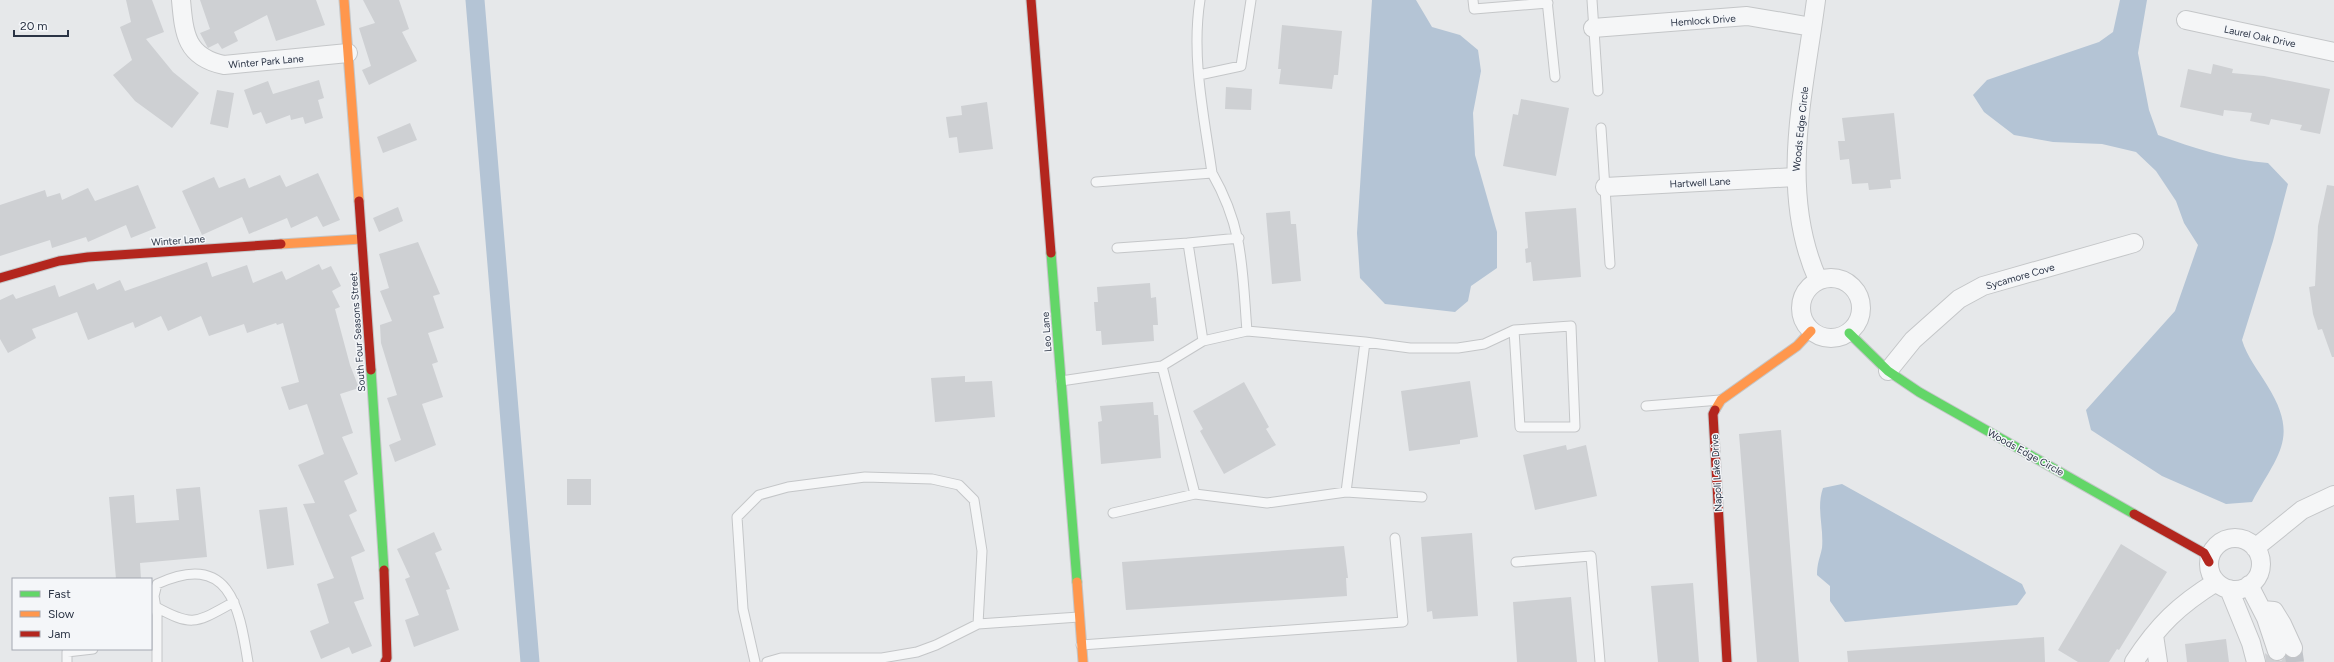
<svg xmlns="http://www.w3.org/2000/svg" width="2334" height="662" viewBox="0 0 2334 662" font-family="Figtree,sans-serif">
	<rect width="100%" height="100%" fill="#e6e8ea"/>
	<path fill="#b4c4d5" d="M1372 0H1416L1432 27 1460 35 1478 50 1481 71 1473 113 1475 155 1497 232V268L1471 286 1468 301 1455 312 1385 304 1360 278 1357 233Z
		M2120 0H2147L2138 53 2149 110 2158 135C2193 148 2231 160 2268 163L2288 184 2273 241 2242 340C2247 357 2258 370 2267 385 2300 438 2278 454 2252 502L2226 504 2162 476 2091 430 2086 410 2175 311 2198 245 2184 223 2176 201 2156 171 2136 152 2102 144 2053 142 2014 135 1984 112 1973 95 1987 80 2099 42 2113 32Z
		M1842 484 2022 584 2026 593 2017 605 1845 622 1830 601V586L1817 575C1817 563 1820 558 1822 548 1824 527 1816 508 1823 488Z"/>
	<g fill="none" stroke-linecap="round" stroke-linejoin="round">
		<path stroke="#b4c4d5" stroke-width="19" d="M475 0 530 662"/>
	</g>
	<path fill="#ced0d3" d="M126 0H152L164 32 146 39 173 72 199 93 172 128 135 101 113 75 132 60 120 27 131 22Z
		M200 0H316L325 25 276 41 267 15 234 32 238 41 222 49 218 43 208 48 200 33 210 29Z
		M363 0H399L409 29 402 32 417 61 369 85 362 70 371 66 359 28 375 23Z
		M1282 25 1342 31 1338 75H1334L1332 89 1279 84 1281 69H1278Z
		M2213 64 2233 69 2232 73 2264 76 2330 89 2320 134 2300 130 2302 125 2271 119 2269 125 2250 121 2252 113 2224 110 2223 116 2180 107 2188 69 2211 74Z
		M319 80 324 98 318 100 323 118 305 124 303 117 291 120 290 115 266 124 261 112 253 115 244 90 268 81 273 94Z
		M1226 87 1252 89 1251 110 1225 109Z
		M217 90 234 93 228 128 210 124Z
		M1521 99 1569 108 1556 176 1503 166 1513 114 1518 115Z
		M987 102 993 149 959 153 957 137 949 138 946 117 962 115 961 106Z
		M1894 113 1901 179 1890 180 1891 188 1869 190 1868 183 1852 184 1849 159 1840 160 1838 141H1845L1842 118Z
		M410 123 417 140 383 153 377 137Z
		M318 173 340 220 323 227 317 216 291 228 287 218 249 234 242 217 202 235 182 191 214 177 219 188 245 178 249 188 280 175 286 187Z
		M138 185 156 228 131 238 126 225 88 242 86 237 52 248 50 240 0 256V205L45 190 47 197 60 193 62 200 88 188 95 201Z
		M2327 185 2334 186V357H2332L2322 329 2318 330 2313 314 2309 287 2315 286 2318 226Z
		M398 207 403 221 379 232 373 218Z
		M1576 208 1581 277 1533 281 1531 262 1526 263 1525 249 1528 248 1525 212Z
		M1290 211 1291 224H1296L1301 281 1272 284 1266 213Z
		M418 242 440 294 433 296 444 328 428 333 438 362 432 364 443 397 422 404 436 445 395 462 389 445 401 440 387 398 397 395 381 343 380 325 392 321 380 291 389 288 379 254Z
		M207 262 212 277 247 265 253 283 282 271 286 280 319 264 322 270 331 266 341 286 332 291 340 307 335 309 350 365 359 388 340 394 353 433 342 437 358 474 344 481 357 511 349 515 365 551 351 557 364 599 354 602 372 646 352 654 349 647 321 659 310 631 329 623 317 584 334 578 303 504 315 503 298 465 324 454 307 404 289 410 281 387 299 382 283 323 277 325 276 323 247 333 244 324 209 336 201 316 168 331 161 316 135 328 133 322 88 340 77 312 32 329 36 338 8 353 0 339V300L13 294 16 299 55 285 59 297 94 283 97 290 120 280 125 291Z
		M1150 283 1151 298 1156 297 1158 325H1153L1154 341 1102 345 1101 331H1096L1094 302H1098L1097 287Z
		M965 376V382L992 381 995 417 935 422 931 378Z
		M1470 381 1478 437 1460 440V444L1409 451 1401 391Z
		M1244 382 1269 427 1266 429 1276 445 1224 474 1200 431 1203 429 1193 411Z
		M1153 402 1154 415H1158L1161 458 1101 464 1098 422 1102 421 1100 406Z
		M1781 430 1799 662H1757L1739 434Z
		M1566 445 1567 450 1586 445 1597 496 1535 510 1523 455Z
		M567 479H591V505H567Z
		M200 487 207 557 140 563 141 579H116L109 497 134 495 136 523 179 520 176 489Z
		M287 507 294 565 267 569 259 510Z
		M434 532 442 550 435 553 450 589 446 590 459 630 414 647 405 620 419 615 405 579 410 577 397 549Z
		M1472 533 1478 616 1433 619 1432 611 1427 612 1421 537Z
		M2121 544 2167 572 2119 650 2117 649 2109 662H2078L2058 650Z
		M1344 546 1348 578H1346L1347 596 1126 610 1122 562Z
		M1693 583 1699 662H1658L1651 586Z
		M1571 597 1577 662H1517L1513 602Z
		M2044 637 2045 662H1848L1847 651Z
		M2226 639 2229 662H2187L2185 644Z
		M2265 653 2275 661H2281L2286 656 2292 658H2297L2302 653 2304 662H2266Z"/>
	<g fill="none" stroke-linecap="round" stroke-linejoin="round">
		<path stroke="#c1c4c9" stroke-width="18" stroke-dasharray="18 9" stroke-linecap="butt" d="M2293 648 2295 662"/>
		<g stroke="#c4c6c8" stroke-width="11">
			<path id="lane" d="M1200 0C1191 57 1204 116 1212 173
				M1473 0 1474 9 1548 3
				M1547 0 1555 77
				M1592 0 1598 91
				M1199 75 1241 66 1251 0
				M1601 128 1610 264
				M1096 182 1212 173C1244 229 1242 269 1247 331
				M1188 243 1239 238
				M1117 248 1188 243 1203 341
				M1365 342 1410 348H1458L1484 344 1514 330 1571 326 1575 427H1520L1514 330
				M1162 366 1203 341 1247 331 1365 342 1346 492
				M1061 381 1162 366 1195 494 1113 513
				M1646 406 1720 400
				M1195 494 1267 503 1346 492 1422 497
				M1516 562 1591 556 1600 662
				M156 607C194 628 197 622 234 602
				M1081 645 1403 622 1395 538
				M67 662V652L93 649
				M157 662V615L154 596 157 584C229 551 239 605 248 662
				M755 662 743 609 737 517 759 495 788 487 865 477 932 479 959 485 974 500 982 551 978 624
				M767 662 781 658H882L917 652 936 645 978 624 1079 617"/>
		</g>
		<g stroke="#c4c6c8" stroke-width="20">
			<path id="street" d="M181 0C184 34 186 57 224 65L348 53
				M1816 0C1804 93 1778 191 1818 280
				M2186 20 2334 52
				M1593 28 1747 16 1812 27
				M1605 187 1795 177
				M1801 308a30 30 0 1 1 60 0a30 30 0 1 1-60 0Z
				M1888 371 1913 340 1959 299 1983 286 2134 243
				M2209 564a26 26 0 1 1 52 0a26 26 0 1 1-52 0Z
				M2255 548 2302 510 2334 495
				M2249 585 2266 618 2277 651
				M2229 589 2251 643 2256 662
				M2262 610 2274 611 2282 624 2293 648
				M2154 635 2158 662
				M2134 662C2158 625 2179 605 2216 582"/>
		</g>
		<g stroke="#c4c6c8" stroke-width="11">
			<path id="fast" d="M1051 253 1077 582
				M1849 333 1888 371 1919 392 2134 514
				M371 370 384 570"/>
		</g>
		<g stroke="#c4c6c8" stroke-width="11">
			<path id="slow" d="M344 0 359 201
				M281 244 361 239
				M1715 410 1721 400 1797 346 1811 331
				M1077 582 1083 662"/>
		</g>
		<g stroke="#c4c6c8" stroke-width="11">
			<path id="jam" d="M1031 0 1051 253
				M359 201 371 370
				M0 278 59 261 88 257 281 244
				M1715 410 1713 414 1727 662
				M2134 514 2204 553 2209 562
				M384 570 387 658 385 662"/>
		</g>
		<use href="#lane" stroke="#f5f6f7" stroke-width="9"/>
		<use href="#street" stroke="#f5f6f7" stroke-width="18"/>
		<use href="#fast" stroke="#63d668" stroke-width="9"/>
		<use href="#slow" stroke="#ff974d" stroke-width="9"/>
		<use href="#jam" stroke="#b3261e" stroke-width="9"/>
	</g>
	<g text-anchor="middle" stroke-width="3" stroke-linejoin="round" paint-order="stroke">
		<g font-size="10" fill="#2b3445" stroke="#f4f6f9">
			<text transform="translate(1703 20) rotate(-4)" y="4">Hemlock Drive</text>
			<text transform="translate(2260 36) rotate(12)" y="4">Laurel Oak Drive</text>
			<text transform="translate(266 61) rotate(-5)" y="4">Winter Park Lane</text>
			<text transform="translate(1800 129) rotate(-84)" y="4">Woods Edge Circle</text>
			<text transform="translate(1700 182) rotate(-3)" y="4">Hartwell Lane</text>
			<text transform="translate(178 240) rotate(-4)" y="4">Winter Lane</text>
			<text transform="translate(2020 276) rotate(-16)" y="4">Sycamore Cove</text>
			<text transform="translate(357 332) rotate(-94)" y="4">South Four Seasons Street</text>
			<text transform="translate(1046 332) rotate(-94)" y="4">Leo Lane</text>
			<text transform="translate(2026 452) rotate(29)" y="4">Woods Edge Circle</text>
			<text transform="translate(1716 473) rotate(-93)" y="4">Napoli Lake Drive</text>
		</g>
	</g>
	<rect x="12" y="578" width="140" height="72" fill="#f4f6f9" stroke="#a4a8b1"/>
	<rect x="20" y="591" width="20" height="6" fill="#63d668" stroke="#a4a8b1"/>
	<text x="48" y="598" font-size="12" fill="#2b3445">Fast</text>
	<rect x="20" y="611" width="20" height="6" fill="#ff974d" stroke="#a4a8b1"/>
	<text x="48" y="618" font-size="12" fill="#2b3445">Slow</text>
	<rect x="20" y="631" width="20" height="6" fill="#b3261e" stroke="#a4a8b1"/>
	<text x="48" y="638" font-size="12" fill="#2b3445">Jam</text>
	<path d="M14 30v6h54v-6" fill="none" stroke="#2b3445" stroke-width="2"/>
	<text x="20" y="30" font-size="12" fill="#2b3445" stroke="#f4f6f9" stroke-width="3" paint-order="stroke">20 m</text>
</svg>
